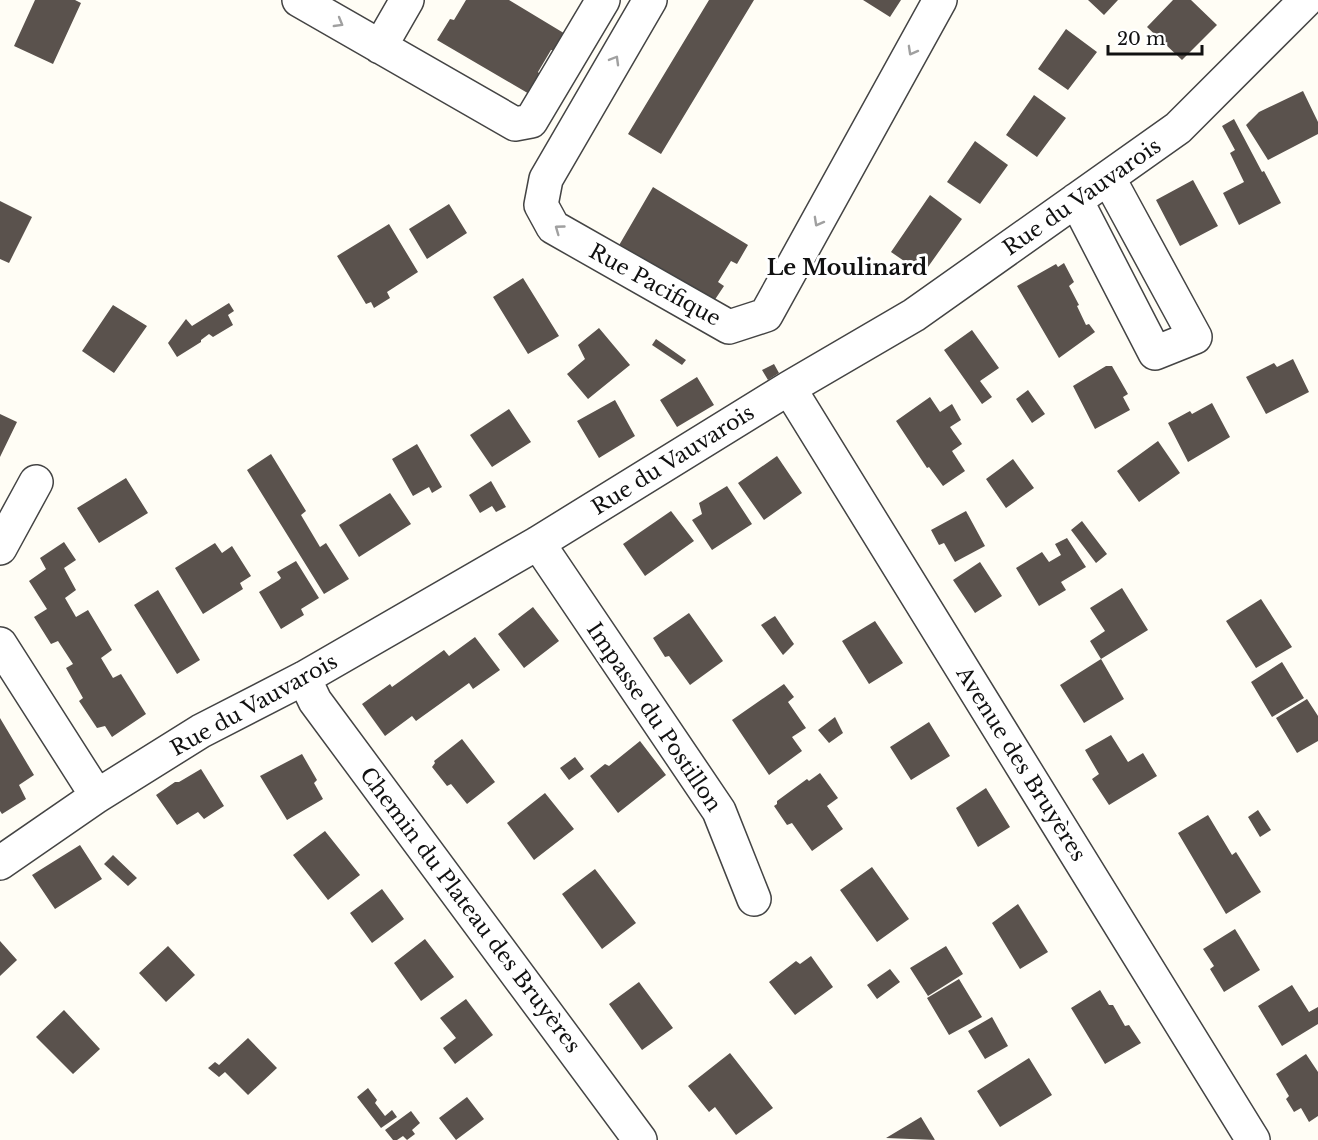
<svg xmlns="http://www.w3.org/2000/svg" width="1318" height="1140" viewBox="0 0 1318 1140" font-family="'Libre Baskerville',serif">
	<rect width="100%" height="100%" fill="#fffdf5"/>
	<path fill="#5a524d" d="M35 0H75L81 3 53 64 14 46Z
		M466 0H509L567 35 558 51 551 50 538 72 542 77 531 95 437 40 450 19 454 20Z
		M709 0H754L661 154 628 134Z
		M863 0H901L890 17Z
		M1088 0H1118L1104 15Z
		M1173 0H1191L1217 25 1182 60 1147 27Z
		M1066 29 1097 52 1068 90 1038 69Z
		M1303 91 1318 122V134L1268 160 1246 125 1259 112Z
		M1034 95 1066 118 1037 157 1006 135Z
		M1234 119 1262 172 1264 171 1281 203 1239 225 1223 193 1244 182 1230 153 1235 150 1222 126Z
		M975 141 1008 165 980 204 947 182Z
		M1193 180 1218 226 1180 246 1156 200Z
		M653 187 748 245 737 264 731 261 718 282 724 286 712 304 618 247Z
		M930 195 962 219 923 274 891 252Z
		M0 201 32 217 9 263 0 259Z
		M449 204 467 233 427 259 409 229Z
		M389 224 418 272 387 292 390 298 374 308 371 302 366 304 337 256Z
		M1064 263 1074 282 1069 286 1079 305 1077 306 1086 325 1089 324 1095 332 1059 358 1017 286 1056 264 1058 267Z
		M523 278 559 336 528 354 493 297Z
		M229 303 234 311 228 315 233 325 213 337 209 334 201 340V342L177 357 168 343 186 319 192 326Z
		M113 305 147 326 114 373 82 351Z
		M599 328 630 365 588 399 567 374 585 359 578 345Z
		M972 330 999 368 980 381 992 397 982 404 944 350Z
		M656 339 686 360 682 365 652 345Z
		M1293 359 1309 392 1266 414 1246 377 1274 363 1277 367Z
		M774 364 779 373 768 380 762 370Z
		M1106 366H1112L1128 394 1123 397 1130 410 1095 429 1073 386Z
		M697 377 714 405 677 427 660 400Z
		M1028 390 1045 414 1032 423 1016 399Z
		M930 397 940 412 952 404 961 420 950 427 962 444 952 451 965 471 943 486 929 467 927 468 896 421Z
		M615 400 635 436 599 458 577 421Z
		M1212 403 1230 437 1188 462 1168 423 1190 411 1192 414Z
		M509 409 531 442 492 467 470 435Z
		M0 414 17 422 0 457Z
		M1158 441 1180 473 1139 502 1117 471Z
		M417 444 442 487 432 493 429 487 413 496 392 459Z
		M271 454 306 511 301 515 320 547 326 543 349 579 324 594 247 470Z
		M777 456 802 493 764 520 738 483Z
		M1013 459 1034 488 1006 508 986 479Z
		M126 478 148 513 99 543 77 508Z
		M491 481 506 507 496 512 492 506 480 513 469 495Z
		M727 486 752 524 712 550 692 520 702 514 699 503Z
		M390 493 411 524 359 557 339 525Z
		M671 511 694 541 645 576 623 544Z
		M966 511 985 546 955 562 944 543 939 545 931 530Z
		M1082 521 1107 554 1096 563 1071 530Z
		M1067 538 1086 567 1061 582 1066 590 1039 606 1016 568 1042 552 1049 562 1061 555 1055 544Z
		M64 542 76 560 64 568 76 590 65 598 76 617 88 610 112 650 101 658 113 678 121 674 146 714 112 737 105 726 97 728 79 701 83 698 66 668 73 664 58 641 51 644 34 617 47 609 29 581 46 569 40 558Z
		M215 543 222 553 232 546 251 576 240 583 243 589 203 614 175 568Z
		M296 561 319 598 301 609 304 615 281 629 259 592 279 580 281 578 277 572Z
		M980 562 1002 596 975 613 953 580Z
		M1122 588 1148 630 1101 659 1090 641 1105 631 1090 608Z
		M158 590 200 660 177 674 134 605Z
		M1261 599 1292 647 1256 668 1226 621Z
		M533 607 559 641 524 668 498 634Z
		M689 613 723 661 690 685 669 656 665 657 653 638Z
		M775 616 794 644 783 655 761 625Z
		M875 621 903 663 869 684 842 641Z
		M475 637 500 670 473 689 469 683 416 721 412 716 385 736 362 704 390 684 392 687 444 650 449 656Z
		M1101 659 1124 699 1084 723 1060 685Z
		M1282 662 1304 698 1272 717 1251 682Z
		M784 684 794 697 788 702 806 728 792 737 802 751 769 775 732 720Z
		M1307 699 1318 716V741L1297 753 1276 718Z
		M835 717 843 733 829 743 818 730Z
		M0 718 34 775 19 785 26 799 2 814 0 811Z
		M929 722 950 756 911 780 890 747Z
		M1111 735 1128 762 1143 753 1157 776 1109 805 1092 779 1099 774 1085 750Z
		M462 739 495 782 467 804 451 784 447 786 432 767 435 763 434 761Z
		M640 741 666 775 618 813 590 776 605 764 609 766Z
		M302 754 317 780 314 783 323 799 287 820 260 776Z
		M575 757 584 769 569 780 560 768Z
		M201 769 224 806 204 819 198 812 177 825 156 795 175 782H179Z
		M820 773 838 798 827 806 843 829 812 851 792 823 787 825 774 806 777 804V801L807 779 809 781Z
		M986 788 1010 827 978 847 956 808Z
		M545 793 574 829 534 860 507 823Z
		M1258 810 1271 830 1260 837 1248 817Z
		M1208 815 1232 855 1236 852 1261 892 1226 914 1178 833Z
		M325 831 360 875 328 900 293 855Z
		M80 845 102 879 55 909 32 875Z
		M113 855 137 878 128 886 104 864Z
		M872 867 909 919 877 942 840 890Z
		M595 869 636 923 602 949 562 894Z
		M382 889 404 919 372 943 350 913Z
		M1018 904 1048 952 1020 969 992 923Z
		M1235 929 1260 970 1224 992 1210 969 1214 966 1203 949Z
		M425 939 454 977 421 1001 394 963Z
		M0 941 17 960 0 976Z
		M168 946 195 975 166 1002 139 973Z
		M946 946 963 974 928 996 910 968Z
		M811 956 833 987 795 1015 769 982 796 961 800 964Z
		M890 969 900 982 877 999 867 985Z
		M959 979 982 1017 949 1035 927 998Z
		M639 982 673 1028 642 1050 609 1004Z
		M1292 985 1309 1012 1318 1007V1024L1282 1046 1258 1006Z
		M1100 990 1109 1005H1113L1125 1026 1129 1025 1141 1043 1105 1064 1071 1008Z
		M466 999 493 1035 455 1064 443 1048 456 1038 440 1018Z
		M64 1010 100 1049 73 1074 36 1037Z
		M992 1017 1008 1046 985 1059 968 1031Z
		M248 1038 277 1068 248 1095 225 1072 219 1077 208 1068 215 1062 219 1065Z
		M730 1053 773 1108 736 1135 715 1107 709 1112 688 1086Z
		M1306 1054 1318 1072V1116L1309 1122 1301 1108 1294 1112 1286 1099 1289 1096 1276 1074Z
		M1029 1058 1052 1095 1000 1127 977 1091Z
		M368 1088 377 1100 375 1103 385 1116 392 1110 397 1117 381 1128 357 1097Z
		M467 1097 484 1119 456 1140 439 1118Z
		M411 1111 420 1123 412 1130 415 1134 407 1140 403 1136 397 1140H393L385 1130Z
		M921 1117 935 1140 886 1138Z"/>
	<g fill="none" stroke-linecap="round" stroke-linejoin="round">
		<g stroke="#444" stroke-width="36">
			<path id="minor" d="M299 0 515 124 531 121 603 0
				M650 0 546 179 541 205 553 227 729 327 766 315 940 0
				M380 47 407 0
				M1076 200 1155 353 1195 337 1109 179
				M789 388 1253 1140
				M538 543 719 811 754 899
				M0 548 36 482
				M0 644 97 796
				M304 678 315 701 640 1140
				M0 863 97 796 201 731 304 678 538 543 789 388 914 315 1178 128 1306 0"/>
		</g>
		<use href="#minor" stroke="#fff" stroke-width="33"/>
	</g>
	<defs><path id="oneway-chevron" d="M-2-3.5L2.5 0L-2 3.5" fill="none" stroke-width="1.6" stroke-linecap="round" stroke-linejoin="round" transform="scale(1.5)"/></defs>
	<g stroke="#a0a0a0">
		<use href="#oneway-chevron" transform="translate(339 23) rotate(30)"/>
		<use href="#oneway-chevron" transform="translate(912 51) rotate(119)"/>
		<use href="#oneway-chevron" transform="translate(615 60) rotate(-60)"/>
		<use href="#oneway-chevron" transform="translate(818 222) rotate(119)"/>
		<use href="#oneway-chevron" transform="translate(559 229) rotate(-144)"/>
	</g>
	<g text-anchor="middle" stroke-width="6" stroke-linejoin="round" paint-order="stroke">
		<g font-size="21" fill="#111" stroke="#fff">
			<text transform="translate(1082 197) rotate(-35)" y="7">Rue du Vauvarois</text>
			<text transform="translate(655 285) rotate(29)" y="7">Rue Pacifique</text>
			<text transform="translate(673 460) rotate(-32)" y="7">Rue du Vauvarois</text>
			<text transform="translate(254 705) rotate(-29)" y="7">Rue du Vauvarois</text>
			<text transform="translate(654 717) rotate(56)" y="7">Impasse du Postillon</text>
			<text transform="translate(1021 764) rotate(58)" y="7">Avenue des Bruyères</text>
			<text transform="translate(470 910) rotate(53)" y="7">Chemin du Plateau des Bruyères</text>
		</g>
		<g font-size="22" font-weight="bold" fill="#111" stroke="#fff">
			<text x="847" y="275">Le Moulinard</text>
		</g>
	</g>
	<path d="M1108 45v9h94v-9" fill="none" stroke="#111111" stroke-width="3"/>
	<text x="1117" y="45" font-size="18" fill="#111111" stroke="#ffffff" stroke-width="4.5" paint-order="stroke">20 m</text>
</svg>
